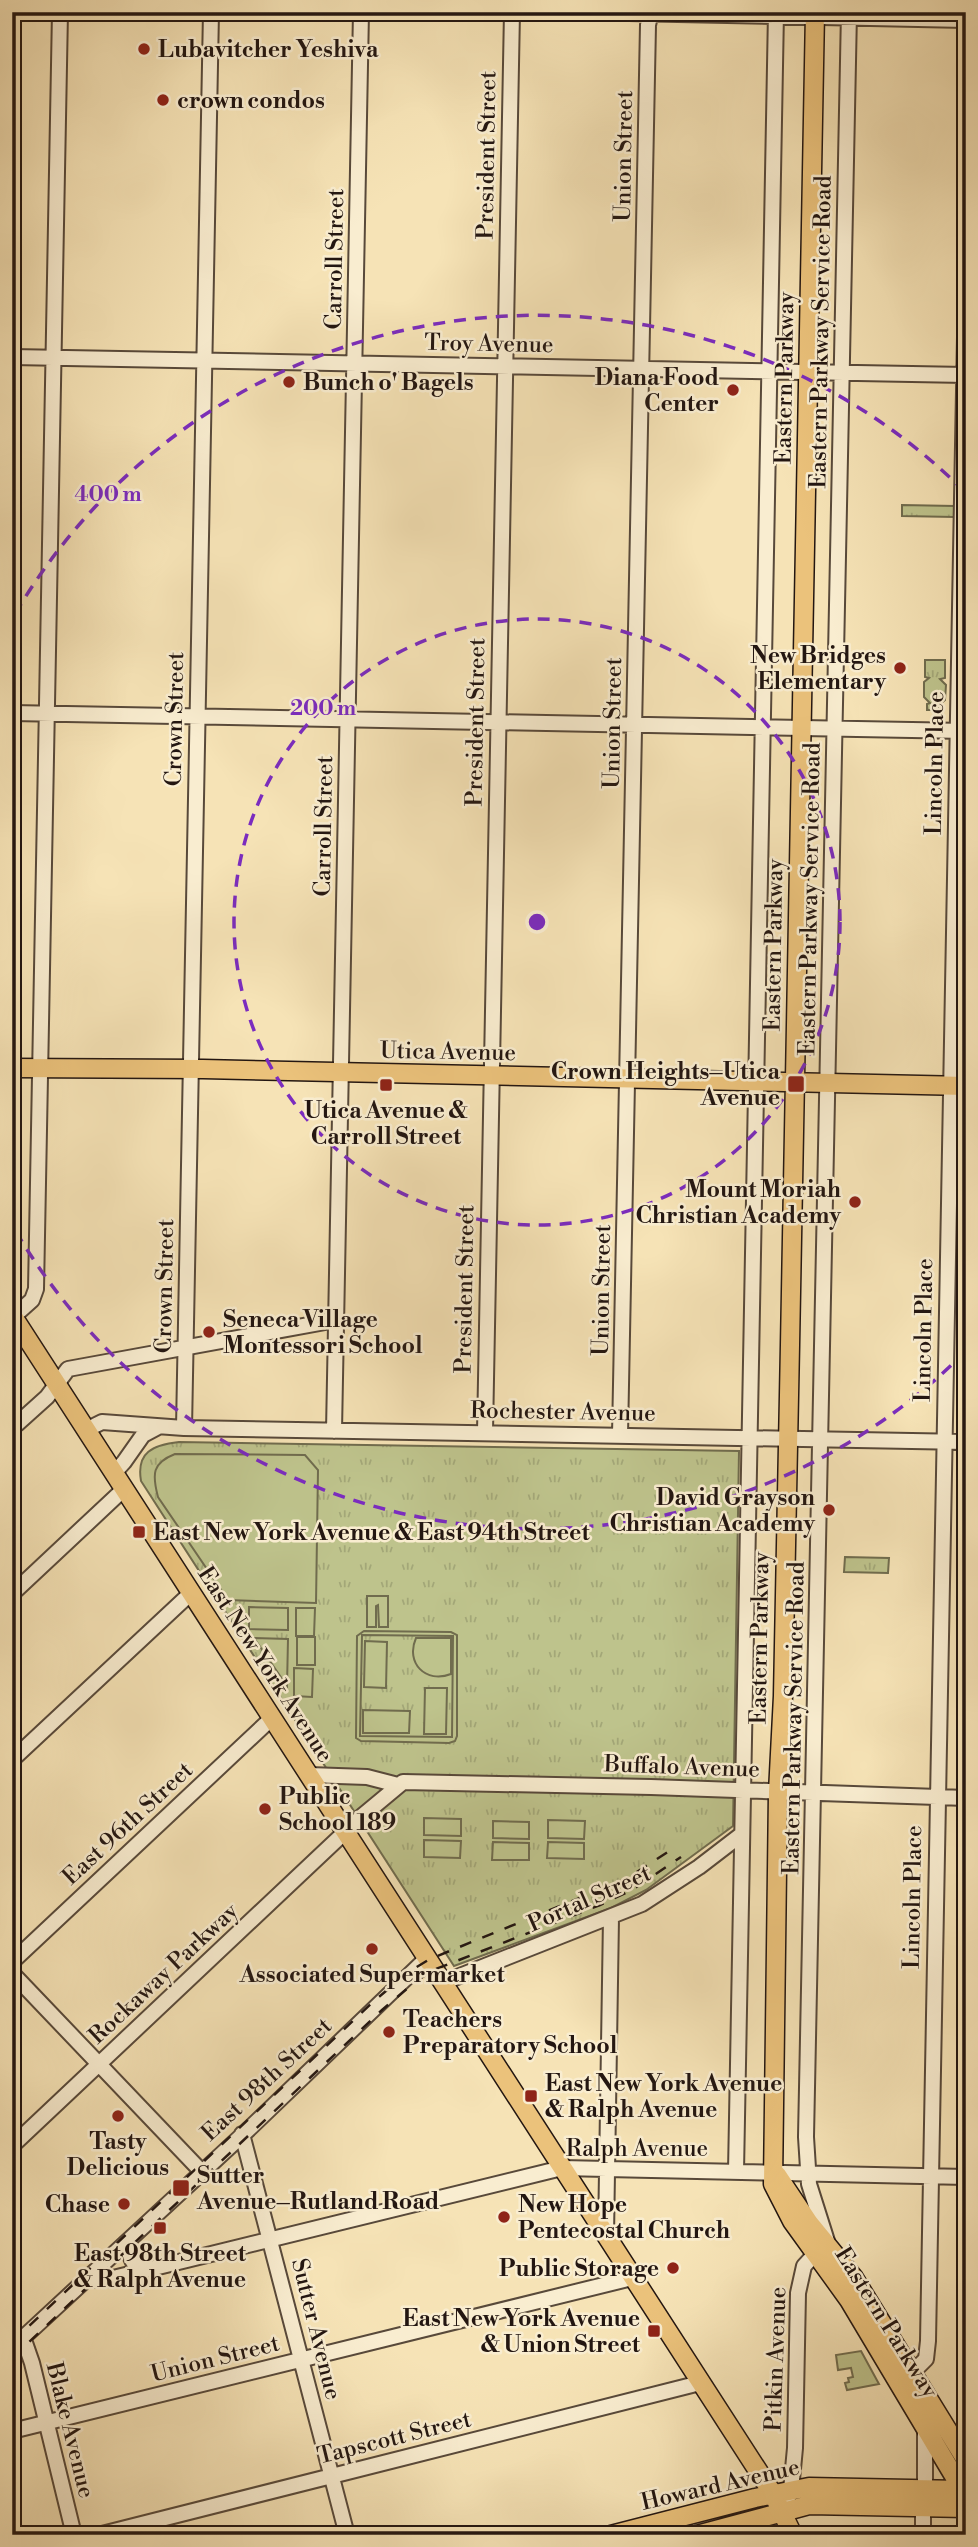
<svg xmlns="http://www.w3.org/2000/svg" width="978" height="2547" viewBox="0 0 978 2547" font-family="'Libre Bodoni',serif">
	<defs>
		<pattern id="grass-tufts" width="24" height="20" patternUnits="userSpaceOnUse" patternTransform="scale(1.75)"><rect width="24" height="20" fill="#bec38c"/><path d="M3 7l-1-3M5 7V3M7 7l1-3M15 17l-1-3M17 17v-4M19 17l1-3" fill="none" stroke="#a3a778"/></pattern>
	</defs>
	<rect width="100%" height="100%" fill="#f6e3b6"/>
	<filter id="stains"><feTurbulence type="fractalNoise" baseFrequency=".00286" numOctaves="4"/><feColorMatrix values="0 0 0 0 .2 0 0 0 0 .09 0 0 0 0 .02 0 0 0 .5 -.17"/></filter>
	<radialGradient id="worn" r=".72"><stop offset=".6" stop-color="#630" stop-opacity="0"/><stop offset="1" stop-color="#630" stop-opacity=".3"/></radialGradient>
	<path fill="url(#grass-tufts)" stroke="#706c4e" stroke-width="2" d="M902 505 954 506V517L902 516Z
		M925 660H945V678L940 679 946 685 945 700 938 706V710H927V704L930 703 924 697V682L929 678 925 677Z
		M179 1442 739 1451 733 1826 646 1890 611 1908 454 1966 141 1481C136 1452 153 1445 179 1442Z
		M845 1557 889 1558 888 1573 844 1572Z"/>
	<path fill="#bec38c" stroke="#706c4e" stroke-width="2" fill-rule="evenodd" d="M175 1454 305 1455 318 1470 316 1603 228 1600 158 1497C152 1474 152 1463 175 1454Z
		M367 1596H388V1627H379L378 1605 376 1606V1627H367Z
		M249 1607 288 1608V1630L249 1629Z
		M296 1608H315L314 1636H296Z
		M364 1631 451 1632 457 1635V1736L455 1741 449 1743 361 1741 356 1738 357 1636ZM362 1635 453 1636 452 1737 360 1736Z
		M297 1637H315V1665H297Z
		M254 1638 288 1639 287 1686Z
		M416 1638H451V1674C426 1684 405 1663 416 1638Z
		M365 1641 387 1642 386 1688 364 1687Z
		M294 1668 313 1669 312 1697 294 1696Z
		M425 1688H447L446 1734H424Z
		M363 1710 410 1711 409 1733H363Z
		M424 1818 461 1819V1836L424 1835Z
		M548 1820 585 1821 584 1839 548 1838Z
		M493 1821 529 1822V1839L493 1838Z
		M424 1840 461 1841 460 1858 424 1857Z
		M493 1842 529 1843V1860H492Z
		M548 1842 584 1843V1859L547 1858Z
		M861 2351 879 2384 847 2390 845 2383 849 2382 848 2378 853 2377 851 2368 838 2370 836 2355Z"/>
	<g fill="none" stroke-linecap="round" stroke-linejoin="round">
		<g stroke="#58493a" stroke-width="18">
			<path id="minor" d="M579 12 966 20
				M12 357 966 375
				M12 713 966 731
				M13 1317 32 1300 36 1289 60 12
				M17 1424 47 1397 68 1369 336 1320
				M184 1428 211 12
				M86 1430 102 1422 184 1428 966 1442
				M334 1431 361 12
				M485 1432 512 12
				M620 1435 648 25 651 12
				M114 1473 124 1462 143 1435 158 1427
				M12 1594 124 1489
				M12 1760 191 1593
				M309 1775 367 1777 398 1785
				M12 1962 272 1718
				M12 1973 201 2171
				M442 1983 642 1904 699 1867 742 1834
				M242 2134 347 2535
				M12 2146 361 1817 403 1782 651 1787 966 1798
				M736 2172 776 12
				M606 2236 611 1918
				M827 2241 809 2184 806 2137 849 12
				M125 2244 133 2262 152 2269
				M87 2280H105L562 2168 966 2177
				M23 2337 32 2363 74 2535
				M12 2348 251 2127 427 1958
				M913 2372 926 2359 928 2341 966 283
				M925 2428V2489
				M12 2431 632 2278
				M783 2511 791 2490 795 2448 798 2293 804 2266 815 2254
				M98 2535 700 2383
				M923 2535V2508"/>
		</g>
		<g stroke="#231611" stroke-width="21">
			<path id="major" d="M815 12 790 1345 783 1696 778 1792 773 2184 792 2221 849 2300 966 2496
				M12 1068 203 1069 966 1086
				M12 1315 773 2494 793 2535
				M777 2175 809 2223 854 2278 966 2460
				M611 2535 755 2498 809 2487 962 2490 966 2492
				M697 2535 809 2505 966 2508"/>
		</g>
		<use href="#minor" stroke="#f9edd0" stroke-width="14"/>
		<use href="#major" stroke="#ebc27b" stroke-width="18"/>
		<path stroke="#231611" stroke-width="2.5" stroke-dasharray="12 12" stroke-linecap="butt" d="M12 2342 374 2001 410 1971 430 1959 626 1879 674 1848
			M12 2358 382 2010 416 1981 436 1969 600 1905 632 1890 681 1857"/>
	</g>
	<g fill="none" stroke="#7b2cbf" stroke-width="3.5" stroke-dasharray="12 9">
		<circle cx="537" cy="922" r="303"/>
		<path d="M966 1351A606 606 0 0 1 15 1230M15 614A606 606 0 0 1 966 493"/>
	</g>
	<g fill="#8f2418" stroke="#f9edd0" stroke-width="2.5">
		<circle cx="144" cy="49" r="7"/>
		<circle cx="163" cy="100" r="7"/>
		<circle cx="289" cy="382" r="7"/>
		<circle cx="733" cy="390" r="7"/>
		<circle cx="900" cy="668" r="7"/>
		<rect x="787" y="1075" width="18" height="18" rx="3.5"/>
		<rect x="379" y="1078" width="14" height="14" rx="3.5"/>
		<circle cx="855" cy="1202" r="7"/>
		<circle cx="209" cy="1332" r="7"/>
		<circle cx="829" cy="1510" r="7"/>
		<rect x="132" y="1525" width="14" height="14" rx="3.5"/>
		<circle cx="265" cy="1809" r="7"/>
		<circle cx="372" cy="1949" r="7"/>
		<circle cx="389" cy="2032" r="7"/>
		<rect x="524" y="2089" width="14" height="14" rx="3.5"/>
		<circle cx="118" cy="2116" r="7"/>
		<rect x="172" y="2179" width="18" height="18" rx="3.5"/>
		<circle cx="124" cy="2204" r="7"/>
		<circle cx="504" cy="2217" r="7"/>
		<rect x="153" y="2221" width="14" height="14" rx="3.5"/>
		<circle cx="673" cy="2268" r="7"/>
		<rect x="647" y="2324" width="14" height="14" rx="3.5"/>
	</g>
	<g text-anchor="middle" stroke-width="5" stroke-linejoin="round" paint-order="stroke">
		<g font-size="23" font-weight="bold" fill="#231611" stroke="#f9edd0" text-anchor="start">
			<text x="158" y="57">Lubavitcher Yeshiva</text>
			<text x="177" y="108">crown condos</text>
			<text x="719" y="385" text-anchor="end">Diana Food<tspan x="719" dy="26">Center</tspan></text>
			<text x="303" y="390">Bunch o' Bagels</text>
			<text x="886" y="663" text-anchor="end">New Bridges<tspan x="886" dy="26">Elementary</tspan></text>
			<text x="780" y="1079" text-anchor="end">Crown Heights–Utica<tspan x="780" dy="26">Avenue</tspan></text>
			<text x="386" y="1118" text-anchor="middle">Utica Avenue &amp;<tspan x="386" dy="26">Carroll Street</tspan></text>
			<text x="841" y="1197" text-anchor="end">Mount Moriah<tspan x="841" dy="26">Christian Academy</tspan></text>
			<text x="223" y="1327">Seneca Village<tspan x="223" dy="26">Montessori School</tspan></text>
			<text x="815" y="1505" text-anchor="end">David Grayson<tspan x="815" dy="26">Christian Academy</tspan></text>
			<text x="153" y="1540">East New York Avenue &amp; East 94th Street</text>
			<text x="279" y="1804">Public<tspan x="279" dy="26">School 189</tspan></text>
			<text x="372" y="1982" text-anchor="middle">Associated Supermarket</text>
			<text x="403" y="2027">Teachers<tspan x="403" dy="26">Preparatory School</tspan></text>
			<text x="545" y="2091">East New York Avenue<tspan x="545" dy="26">&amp; Ralph Avenue</tspan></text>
			<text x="118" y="2149" text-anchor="middle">Tasty<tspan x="118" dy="26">Delicious</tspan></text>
			<text x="197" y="2183">Sutter<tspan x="197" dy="26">Avenue–Rutland Road</tspan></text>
			<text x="110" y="2212" text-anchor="end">Chase</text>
			<text x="518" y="2212">New Hope<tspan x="518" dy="26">Pentecostal Church</tspan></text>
			<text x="160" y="2261" text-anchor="middle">East 98th Street<tspan x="160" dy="26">&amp; Ralph Avenue</tspan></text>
			<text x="659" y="2276" text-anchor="end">Public Storage</text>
			<text x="640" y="2326" text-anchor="end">East New York Avenue<tspan x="640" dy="26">&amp; Union Street</tspan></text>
		</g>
		<g font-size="23" fill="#231611" stroke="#f9edd0">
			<text transform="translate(486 155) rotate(-89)" y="8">President Street</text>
			<text transform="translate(623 156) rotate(-89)" y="8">Union Street</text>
			<text transform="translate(334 259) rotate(-89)" y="8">Carroll Street</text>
			<text transform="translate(820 332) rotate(-89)" y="8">Eastern Parkway Service Road</text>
			<text transform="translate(489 343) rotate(1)" y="8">Troy Avenue</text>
			<text transform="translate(784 378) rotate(-89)" y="8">Eastern Parkway</text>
			<text transform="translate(174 719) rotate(-89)" y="8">Crown Street</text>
			<text transform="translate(475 722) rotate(-89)" y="8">President Street</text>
			<text transform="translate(612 723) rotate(-89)" y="8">Union Street</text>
			<text transform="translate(934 763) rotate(-89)" y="8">Lincoln Place</text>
			<text transform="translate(323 826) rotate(-89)" y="8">Carroll Street</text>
			<text transform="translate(809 899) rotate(-89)" y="8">Eastern Parkway Service Road</text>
			<text transform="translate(773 945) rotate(-89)" y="8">Eastern Parkway</text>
			<text transform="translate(448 1051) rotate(1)" y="8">Utica Avenue</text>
			<text transform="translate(164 1286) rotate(-89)" y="8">Crown Street</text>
			<text transform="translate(464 1289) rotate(-89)" y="8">President Street</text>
			<text transform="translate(601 1290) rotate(-89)" y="8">Union Street</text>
			<text transform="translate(923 1330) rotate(-89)" y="8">Lincoln Place</text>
			<text transform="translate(563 1411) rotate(1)" y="8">Rochester Avenue</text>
			<text transform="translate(759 1638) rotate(-89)" y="8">Eastern Parkway</text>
			<text transform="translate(266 1664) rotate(57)" y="8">East New York Avenue</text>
			<text transform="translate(793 1718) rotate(-89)" y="8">Eastern Parkway Service Road</text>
			<text transform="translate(682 1766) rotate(2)" y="8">Buffalo Avenue</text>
			<text transform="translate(127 1823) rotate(-43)" y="8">East 96th Street</text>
			<text transform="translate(912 1897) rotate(-89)" y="8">Lincoln Place</text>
			<text transform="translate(589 1898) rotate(-24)" y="8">Portal Street</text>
			<text transform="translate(163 1973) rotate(-43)" y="8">Rockaway Parkway</text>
			<text transform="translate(266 2079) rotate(-43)" y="8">East 98th Street</text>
			<text x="637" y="2156">Ralph Avenue</text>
			<text transform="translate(887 2322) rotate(58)" y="8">Eastern Parkway</text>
			<text transform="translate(317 2329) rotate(76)" y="8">Sutter Avenue</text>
			<text transform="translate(215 2358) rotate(-14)" y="8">Union Street</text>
			<text transform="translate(775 2359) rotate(-88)" y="8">Pitkin Avenue</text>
			<text transform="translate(71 2430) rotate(76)" y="8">Blake Avenue</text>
			<text transform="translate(394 2437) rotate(-14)" y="8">Tapscott Street</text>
			<text transform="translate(720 2484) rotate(-13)" y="8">Howard Avenue</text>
		</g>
	</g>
	<circle cx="537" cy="922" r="10" fill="#7b2cbf" stroke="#f9edd0" stroke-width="3.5"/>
	<g font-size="21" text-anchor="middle" font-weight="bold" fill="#7b2cbf" stroke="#f9edd0" stroke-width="5" stroke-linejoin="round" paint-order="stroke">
		<text x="108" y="501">400 m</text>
		<text x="323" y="715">200 m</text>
	</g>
	<rect width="978" height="2547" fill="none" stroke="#f6e3b6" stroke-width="42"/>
	<rect x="14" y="14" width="950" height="2519" fill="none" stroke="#231611" stroke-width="3.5"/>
	<rect x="21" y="21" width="936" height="2505" fill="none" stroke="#231611" stroke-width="2"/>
	<rect width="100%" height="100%" filter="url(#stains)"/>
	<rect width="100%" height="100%" fill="url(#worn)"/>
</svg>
